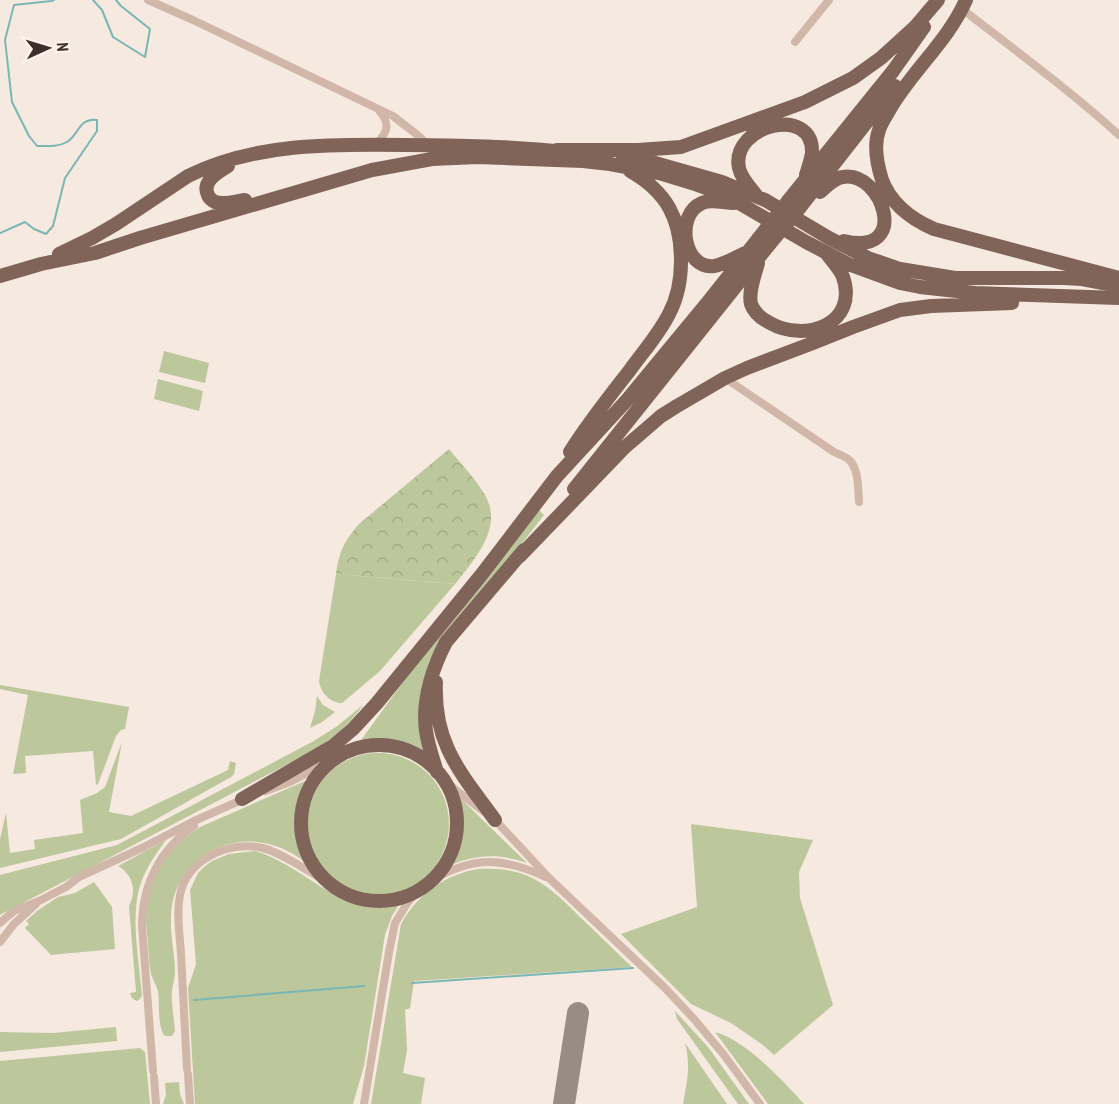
<svg xmlns="http://www.w3.org/2000/svg" width="1119" height="1104" viewBox="0 0 1119 1104" font-family="'PT Sans Narrow',sans-serif">
	<defs>
		<pattern id="forest-crowns" width="20" height="18" patternUnits="userSpaceOnUse" patternTransform="scale(1.5)"><rect width="20" height="18" fill="#bdc79c"/><path d="M2 6a3 3 0 1 1 6 0M12 15a3 3 0 1 1 6 0" fill="none" stroke="#a3ab86"/></pattern>
	</defs>
	<rect width="100%" height="100%" fill="#f6e9df"/>
	<path fill="#bdc79c" d="M164 351 209 363 205 383 159 372Z
		M158 379 203 391 199 411 154 399Z
		M537 508 544 515 503 568 439 644 429 662 422 685 420 697 430 760C409 744 386 738 359 743L434 639Z
		M336 574 455 584 380 671 342 703C330 703 321 693 319 681Z
		M0 685 129 707 125 729 121 730 116 736 98 784 96 785 93 751 25 756 26 773 13 774 28 695 0 689Z
		M317 696 323 705 335 712 322 722 310 728 315 711Z
		M363 705C347 728 331 740 307 754L0 915V875L117 845 312 742 336 727Z
		M122 742 109 812 131 816 228 770 230 761 236 763 234 774 231 777 121 839 0 868V839L6 813 10 853 35 849 34 840 83 833 80 800 97 793 105 787Z
		M307 824a71 71 0 1 1 142 0a71 71 0 1 1-142 0Z
		M305 781C292 809 292 836 306 863 285 846 260 838 234 843 199 849 171 881 171 917 170 936 175 954 175 972 175 978 173 984 172 990 171 1003 174 1018 175 1031L172 1036H165C157 1028 160 1003 158 991 156 985 153 980 151 974 149 965 149 956 148 946 148 937 146 928 146 919 147 880 167 847 200 827Z
		M457 795 527 863C502 854 478 854 453 864 462 841 463 819 457 795Z
		M691 824 813 840 799 872 800 898 833 1005 774 1055 763 1045 731 1023 691 1004 621 934 697 907Z
		M166 840C155 855 144 871 139 889 131 920 139 962 142 995L140 999 137 1001C132 999 131 997 130 993L136 992 129 906C137 890 133 875 118 866Z
		M255 851C301 864 332 908 382 907 388 907 394 904 400 903L392 916 385 935 364 1066 353 1104H195L188 988 196 964 190 890 198 873 204 867 212 861 229 854Z
		M478 869C529 866 549 886 582 919 599 935 615 951 632 967L414 981 410 1008 405 1010 407 1050 403 1073 425 1078 421 1104H371L401 924C418 894 444 875 478 869Z
		M94 882 112 907 115 949 51 955 25 928 29 924 26 921 37 911 58 897 75 893Z
		M675 1011 708 1047 749 1104H738L677 1019Z
		M116 1027 117 1041 0 1052V1032L53 1033Z
		M715 1032C747 1041 782 1080 804 1104H768Z
		M685 1043 727 1104H683C687 1082 691 1065 685 1043Z
		M140 1048 145 1052 150 1104H0V1061Z
		M179 1082 180 1094 184 1104H163L166 1095 165 1083Z"/>
	<path fill="url(#forest-crowns)" d="M449 449C461 464 477 480 486 497 503 529 473 561 455 584L336 574C339 552 344 541 359 524Z"/>
	<g fill="none" stroke-linecap="round" stroke-linejoin="round">
		<path stroke="#7ab7b4" stroke-width="2" d="M93 0 102 10 113 37 145 57 150 29 121 6 116 0
			M0 233 25 222 34 229 46 234 53 226 65 178 97 131V120C78 118 79 135 67 142 58 147 47 146 37 146L29 136 12 102 5 40 14 5 51 1 54 0
			M412 983 633 968
			M194 1000 364 986"/>
		<path stroke="#998c84" stroke-width="22" d="M564 1104 578 1013"/>
		<path stroke="#d0b7a9" stroke-width="8" d="M148 0 193 20 393 116 420 137 427 145
			M962 9C1015 50 1069 90 1119 135
			M795 42 829 0
			M376 144C387 133 391 125 380 112
			M725 378 834 452C838 454 844 456 848 459 859 467 858 489 859 502
			M444 781 495 820 549 878 665 988 694 1019 724 1055 760 1104
			M266 791 290 782 331 761
			M432 880C474 856 502 857 546 877
			M0 923 14 911 41 900 66 887 79 877 144 847 194 821 246 798
			M0 942 14 924 36 904
			M187 1069C185 1031 183 992 181 954 180 935 176 914 180 895 187 859 230 840 263 848 281 852 310 873 328 882
			M153 1071 142 926C142 885 160 849 194 826
			M188 1074 190 1104
			M154 1077 156 1104
			M364 1104 389 952 395 923 408 902 419 890"/>
		<path stroke="#806359" stroke-width="14" d="M966 0C948 41 912 71 890 109 886 116 881 123 879 130 873 146 877 164 882 180 891 204 911 219 934 229L1119 278
			M557 150H638L681 147 805 102 853 78 881 58 915 27 938 0
			M623 158 648 161 722 182 765 200 829 238 868 258 900 269 955 278H1063L1082 279 1119 286
			M228 166C219 172 201 181 208 195 209 198 213 201 215 202 224 205 236 201 245 200
			M820 192C827 186 834 178 843 177 882 170 912 257 844 241
			M756 195C750 187 741 178 739 168 730 125 814 104 812 153 811 160 808 168 806 175
			M788 201 893 71 924 27
			M734 203C724 203 711 199 702 203 674 215 684 270 714 266 725 264 735 258 745 253
			M798 210 895 86
			M59 254 92 238 116 224 188 176C254 143 331 144 404 145 458 145 511 146 565 152
			M758 263C755 275 748 291 751 304 754 313 762 319 770 323 805 343 859 324 843 277 840 269 832 261 827 254
			M0 276 41 264 95 253 140 238 372 170 432 159 478 157 583 161 610 164 659 173 692 183 714 191 739 203 806 242 848 264 900 283 920 287 975 293 1119 298
			M570 452C588 423 609 397 630 370 643 352 659 334 669 314 678 297 681 279 681 261 681 219 667 192 630 171
			M574 489 768 246
			M519 557 625 447 646 429 661 416 677 406 725 378 747 368 813 343 853 327 900 310 931 306 1012 303
			M436 682C433 744 461 773 495 820
			M301 823a78 78 0 1 1 156 0a78 78 0 1 1-156 0Z
			M437 772C433 759 428 745 426 731 422 700 432 669 446 642L524 550
			M242 799 333 746 353 729 377 703 482 574 557 476 627 400 708 302 758 239"/>
		<path stroke="#806359" stroke-width="14" d="M758 239 788 201
			M768 246 798 210"/>
	</g>
	<g transform="translate(48 48) rotate(86)" stroke="#fcf4ed" stroke-width="4.5" paint-order="stroke">
	<path d="M0-4.5L10 22L0 15L-10 22Z" fill="#3c2e29"/>
	<text y="-9" font-size="16" font-weight="bold" text-anchor="middle" fill="#3c2e29">N</text>
	</g>
</svg>
